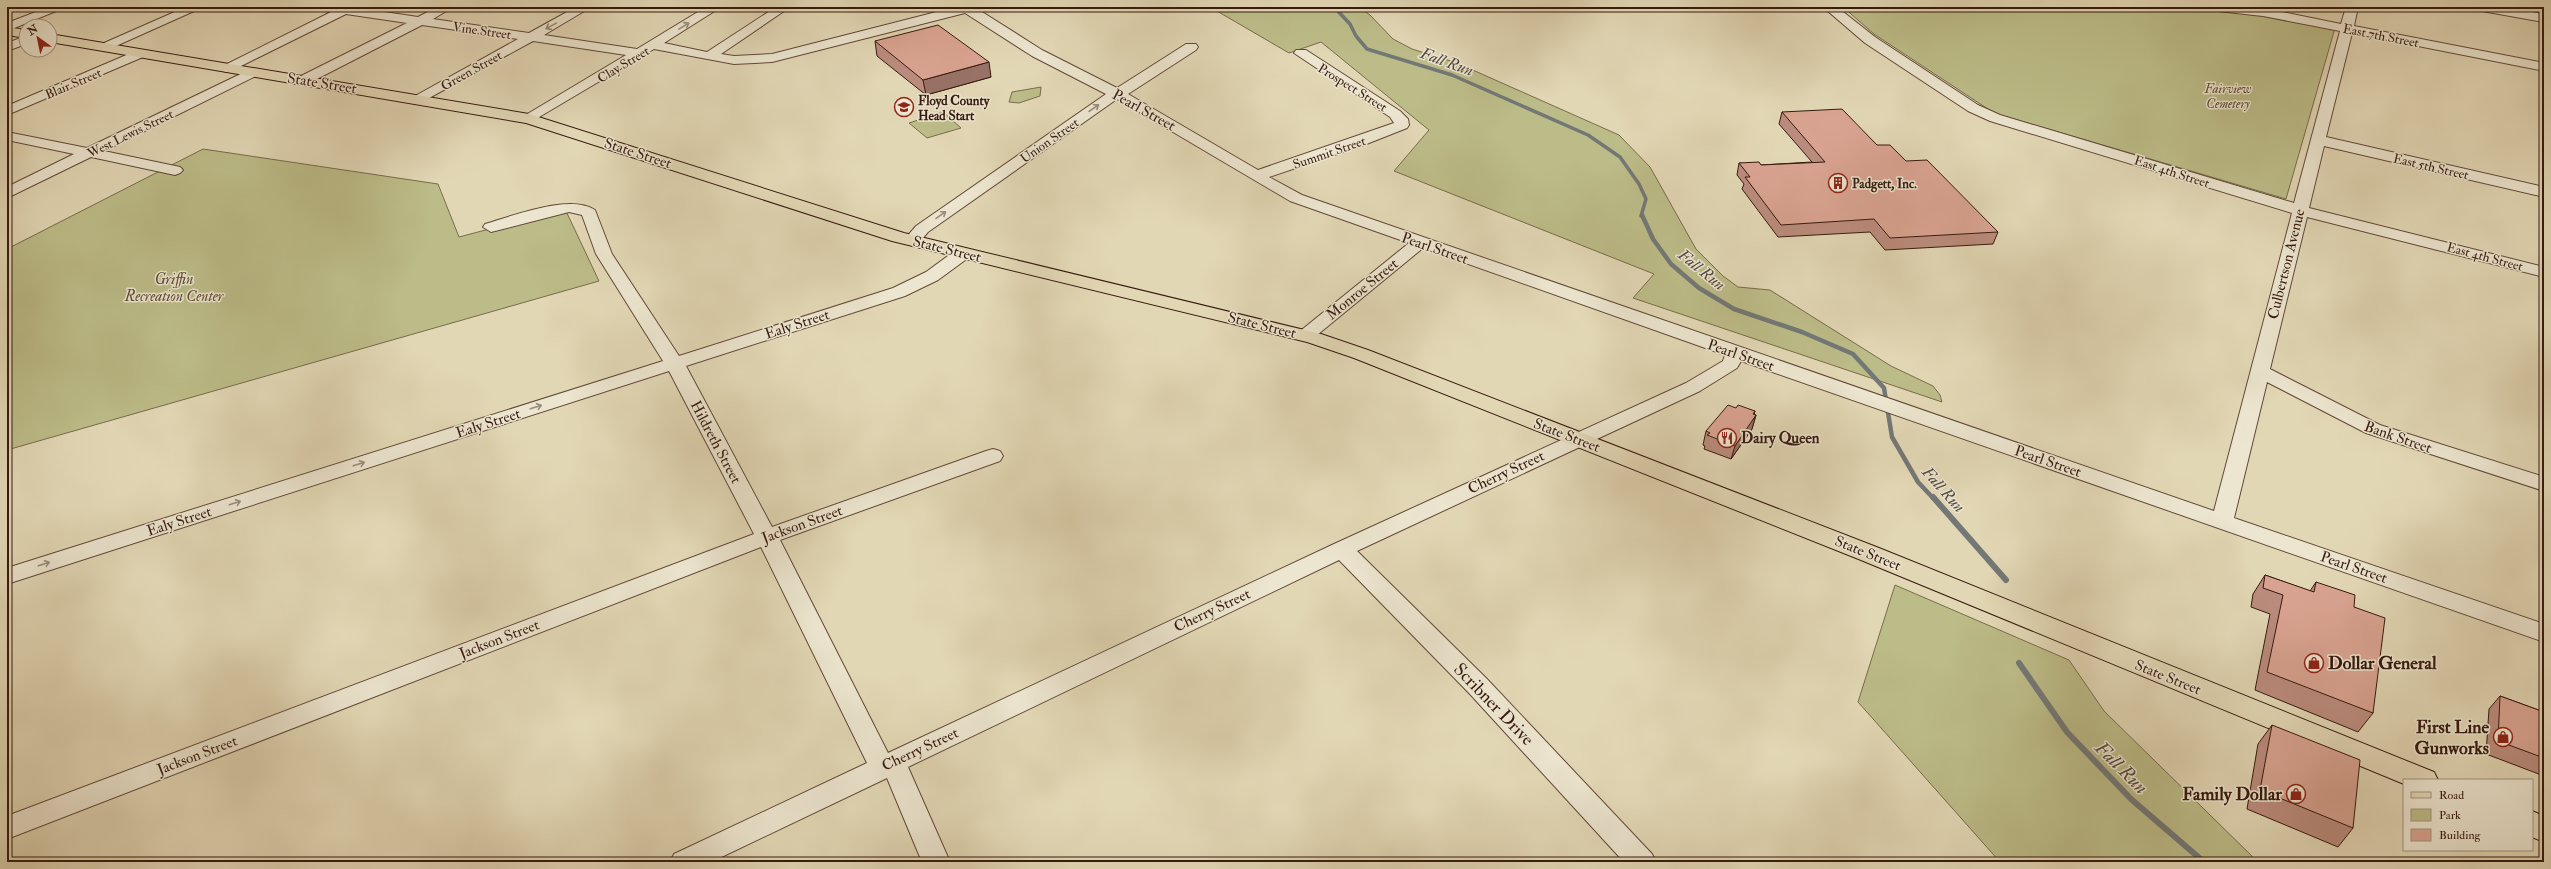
<svg xmlns="http://www.w3.org/2000/svg" width="2551" height="869" viewBox="0 0 2551 869" font-family="'IM FELL Double Pica',serif">
	<rect width="100%" height="100%" fill="#e2d7b5"/>
	<filter id="stains"><feTurbulence type="fractalNoise" baseFrequency=".005" numOctaves="4"/><feColorMatrix values="0 0 0 0 .2 0 0 0 0 .09 0 0 0 0 .02 0 0 0 .5 -.17"/></filter>
	<radialGradient id="worn" r=".72"><stop offset=".6" stop-color="#630" stop-opacity="0"/><stop offset="1" stop-color="#630" stop-opacity=".3"/></radialGradient>
	<path fill="#bcbc88" stroke="#796b4c" d="M1210 7H1359L1370 15 1393 39 1412 49 1457 63 1619 135 1650 167 1696 249 1723 276 1738 287 1770 290 1891 366 1933 386 1940 395 1942 402 1633 298 1654 274 1394 171 1429 130 1321 42 1289 53Z
		M1843 7H2202L2263 15 2335 28 2286 199 1994 113 1874 34Z
		M1041 87 1040 96 1019 103 1009 102 1012 92Z
		M943 112 961 128 927 138 909 123Z
		M203 149 438 184 459 237 565 209 599 281 7 450V249Z
		M1895 585 2069 660 2104 711 2258 862H2000L1858 702Z"/>
	<g fill="none" stroke-linecap="round" stroke-linejoin="round">
		<path stroke="#737876" stroke-width="3.5" d="M1334 7 1350 24 1356 36 1367 49 1452 75 1588 135 1620 157 1639 184 1646 199 1641 216"/>
		<path stroke="#737876" stroke-width="4.5" d="M1642 215 1653 239 1671 264 1699 288 1734 309 1802 332 1853 354 1884 388 1892 437 1918 482 1933 498"/>
		<path stroke="#737876" stroke-width="6" d="M1933 497 2006 580
			M2019 663 2067 732 2131 799 2204 862"/>
		<g stroke="#614938" stroke-width="2">
			<path id="minor" d="M49 7H66L7 31V23Z
				M186 7H203L107 50H97L95 47Z
				M319 7H351L418 17 437 7H453L433 19 529 33 576 7H591L544 35 637 49 706 7H721L664 43 707 52 776 7H790L721 54 734 56 772 54 956 7H984L979 10 1042 50 1117 88 1186 44H1196L1198 47 1196 50 1128 94 1258 170 1394 123 1390 117 1294 53 1296 50H1306L1400 111 1408 119 1409 125 1407 128 1364 145 1269 177 1302 195 2214 511 2292 213 1990 121 1968 111 1865 43 1823 7H1837L1875 37 1978 105 2000 115 2294 203 2340 31 2263 16 2218 11 2212 7 2263 8 2341 24 2346 7H2358L2354 26 2544 63V71L2352 33 2326 137 2544 187V197L2324 146 2309 208 2544 267V277L2307 217 2270 369 2380 425 2544 477V491L2366 433 2267 382 2234 518 2544 624V642L1741 361 1737 368 1700 391 1357 551 1487 679 1652 854 1656 862H1624L1469 693 1339 560 908 767 950 862H922L887 778 711 862H670L674 854 867 763 761 547 7 839V816L754 534 669 371 7 584V568L663 361 596 254 582 215 569 212 491 232 483 227 485 224C513 216 570 193 595 210L612 254 679 356 893 288 926 272 956 250H968L970 254 968 258 938 280 905 296 686 366 772 527 986 451 993 449 1000 451 1003 456 1000 461 780 540 888 753 1334 544 1686 383 1723 361 1725 355 1423 248 1311 340H1299L1296 336 1299 332 1409 243 1290 201 1117 99 928 232 918 244H906L904 240 916 226 1106 94 1032 56 965 13 772 62 734 64 654 49 529 123 524 122 522 119 524 116 626 55 533 41 420 103 413 99 415 96 518 39 422 25 309 83H299L297 80 299 77 407 23 346 14 231 71 226 72 219 68 331 12 321 10Z
				M2476 7H2503L2544 14V22L2482 11Z
				M26 36V44L7 51V43Z
				M138 50 145 54 143 57 7 115V106Z
				M253 68 260 72 258 75 104 151 180 167 183 170 180 173 175 175 91 157 7 198V187L74 154 7 140V132L87 148Z"/>
		</g>
		<g stroke="#361a0f" stroke-width="2">
			<path id="major" d="M7 27 26 30V38L7 35Z
				M50 34 529 114 904 233 1321 334 1368 350 1879 548 2434 772 2438 780H2404V784L1861 560 1354 358 1307 342 892 241 526 123 50 42Z
				M2532 811 2544 816V842L2532 837Z"/>
		</g>
		<use href="#minor" fill="#ece5cf" fill-rule="evenodd"/>
		<use href="#major" fill="#e2d7b5" fill-rule="evenodd"/>
	</g>
	<path fill="#bb8c7d" stroke="#361a0f" d="M875 41 991 77 926 95 877 56Z
		M1782 112 1877 145 1906 161 1998 232 1993 244 1885 250 1870 232 1778 237 1742 189 1744 184 1737 175 1739 163 1761 165 1812 162 1779 124Z
		M1755 411 1754 414 1756 415 1752 429 1731 459 1704 449 1705 446 1703 445 1706 431Z
		M2265 575 2310 591 2316 582 2354 607 2373 713 2358 732 2255 690 2270 614 2251 607 2253 594Z
		M2500 696 2544 712V776L2486 754 2489 709Z
		M2272 725 2353 828 2338 847 2247 809 2258 744Z"/>
	<path fill="#987266" stroke="#361a0f" d="M989 62 991 77 926 95 923 80Z
		M1755 411 1752 421 1756 415 1752 429 1731 459 1735 446 1753 414Z"/>
	<path fill="#d9a391" stroke="#361a0f" d="M938 25 989 62 923 80 875 41Z
		M1842 109 1877 145H1890L1906 161 1927 160 1998 232 1890 238 1874 219 1781 225 1745 177H1750L1739 163 1759 162 1761 165 1825 162 1782 112Z
		M1728 405 1736 408 1738 405 1755 411 1753 414 1756 415 1735 446 1707 435 1710 433 1706 431Z
		M2265 575 2314 592 2316 582 2355 595 2354 607 2385 618 2373 713 2267 672 2283 595 2263 588Z
		M2500 696 2544 712V758L2498 741Z
		M2272 725 2360 760 2353 828 2260 790Z"/>
	<defs><path id="oneway-shaft" d="M-6 0H5M1.5-3L5.5 0L1.5 3" fill="none" stroke-width="1.6" stroke-linecap="round" stroke-linejoin="round"/></defs>
	<g stroke="#9a8a79">
		<use href="#oneway-shaft" transform="translate(551 26) rotate(151)"/>
		<use href="#oneway-shaft" transform="translate(684 26) rotate(-31)"/>
		<use href="#oneway-shaft" transform="translate(1094 108) rotate(-35)"/>
		<use href="#oneway-shaft" transform="translate(941 215) rotate(-35)"/>
		<use href="#oneway-shaft" transform="translate(536 407) rotate(-18)"/>
		<use href="#oneway-shaft" transform="translate(359 464) rotate(-18)"/>
		<use href="#oneway-shaft" transform="translate(235 503) rotate(-18)"/>
		<use href="#oneway-shaft" transform="translate(44 564) rotate(-18)"/>
	</g>
	<defs>
		<g id="school-ring" transform="scale(1)"><circle r="9.5" fill="#ece5cf" stroke="#8f2418" stroke-width="1.5"/><path d="M0-5L7-2L0 1L-7-2ZM-4 1L0 2.5L4 1V4Q0 6-4 4Z" fill="#8f2418"/></g>
		<g id="building-ring" transform="scale(1)"><circle r="9.5" fill="#ece5cf" stroke="#8f2418" stroke-width="1.5"/><path d="M-4-6H4V6H1V3H-1V6H-4ZM-2.5-4.3h1.7v1.8h-1.7ZM.8-4.3h1.7v1.8H.8ZM-2.5-1h1.7V.8h-1.7ZM.8-1h1.7V.8H.8Z" fill="#8f2418"/></g>
		<g id="restaurant-ring" transform="scale(1)"><circle r="9.5" fill="#ece5cf" stroke="#8f2418" stroke-width="1.5"/><path d="M-5-6h1v4h1v-4h1v4h1v-4h1v5L-1.5 .5V6h-2V.5L-5-1ZM5-6V6H3V1.5H1.5Q1.5-4 5-6Z" fill="#8f2418"/></g>
		<g id="shop-ring" transform="scale(1)"><circle r="9.5" fill="#ece5cf" stroke="#8f2418" stroke-width="1.5"/><path d="M-5-2.5h2.3a2.7 3.5 0 0 1 5.4 0H5L5.5 6h-11ZM-1.5-2.5h3a1.5 2.3 0 0 0-3 0Z" fill="#8f2418"/></g>
	</defs>
	<g fill-rule="evenodd">
		<use href="#school-ring" x="904" y="107"/>
		<use href="#building-ring" x="1838" y="183"/>
		<use href="#restaurant-ring" x="1727" y="438"/>
		<use href="#shop-ring" x="2314" y="663"/>
		<use href="#shop-ring" x="2503" y="737"/>
		<use href="#shop-ring" x="2296" y="794"/>
	</g>
	<g text-anchor="middle" stroke-width="3" stroke-linejoin="round" paint-order="stroke">
		<g font-size="13" fill="#361a0f" stroke="#ece5cf">
			<text transform="translate(482 30) rotate(8)" y="5">Vine Street</text>
			<text transform="translate(2381 35) rotate(11)" y="5">East 7th Street</text>
			<text transform="translate(623 64) rotate(-31)" y="5">Clay Street</text>
			<text transform="translate(471 70) rotate(-29)" y="5">Green Street</text>
			<text transform="translate(73 83) rotate(-23)" y="5">Blair Street</text>
			<text transform="translate(1353 87) rotate(32)" y="5">Prospect Street</text>
			<text transform="translate(130 133) rotate(-26)" y="5">West Lewis Street</text>
			<text transform="translate(1049 140) rotate(-35)" y="5">Union Street</text>
			<text transform="translate(1329 152) rotate(-19)" y="5">Summit Street</text>
			<text transform="translate(2431 166) rotate(13)" y="5">East 5th Street</text>
			<text transform="translate(2172 171) rotate(18)" y="5">East 4th Street</text>
			<text transform="translate(2485 256) rotate(15)" y="5">East 4th Street</text>
		</g>
		<g font-size="13" font-style="italic" fill="#5e4b33" stroke="#ece5cf">
			<text x="2228" y="93">Fairview<tspan x="2228" dy="15">Cemetery</tspan></text>
		</g>
		<g font-size="13" font-weight="bold" fill="#361a0f" stroke="#ece5cf" text-anchor="start">
			<text x="918" y="105">Floyd County<tspan x="918" dy="15">Head Start</tspan></text>
			<text x="1852" y="188">Padgett, Inc.</text>
		</g>
		<g font-size="15" fill="#361a0f" stroke="#ece5cf">
			<text transform="translate(322 83) rotate(9)" y="5">State Street</text>
			<text transform="translate(1144 110) rotate(29)" y="5">Pearl Street</text>
			<text transform="translate(638 153) rotate(18)" y="5">State Street</text>
			<text transform="translate(1435 248) rotate(19)" y="5">Pearl Street</text>
			<text transform="translate(947 249) rotate(14)" y="5">State Street</text>
			<text transform="translate(2286 264) rotate(-76)" y="5">Culbertson Avenue</text>
			<text transform="translate(1362 289) rotate(-39)" y="5">Monroe Street</text>
			<text transform="translate(797 324) rotate(-18)" y="5">Ealy Street</text>
			<text transform="translate(1262 325) rotate(14)" y="5">State Street</text>
			<text transform="translate(1741 355) rotate(19)" y="5">Pearl Street</text>
			<text transform="translate(488 423) rotate(-18)" y="5">Ealy Street</text>
			<text transform="translate(1567 435) rotate(21)" y="5">State Street</text>
			<text transform="translate(2398 437) rotate(19)" y="5">Bank Street</text>
			<text transform="translate(716 442) rotate(62)" y="5">Hildreth Street</text>
			<text transform="translate(2048 461) rotate(19)" y="5">Pearl Street</text>
			<text transform="translate(1506 472) rotate(-25)" y="5">Cherry Street</text>
			<text transform="translate(179 521) rotate(-18)" y="5">Ealy Street</text>
			<text transform="translate(802 524) rotate(-20)" y="5">Jackson Street</text>
			<text transform="translate(1868 553) rotate(22)" y="5">State Street</text>
			<text transform="translate(2354 567) rotate(19)" y="5">Pearl Street</text>
			<text transform="translate(1212 610) rotate(-25)" y="5">Cherry Street</text>
			<text transform="translate(499 639) rotate(-21)" y="5">Jackson Street</text>
			<text transform="translate(2168 677) rotate(22)" y="5">State Street</text>
			<text transform="translate(920 749) rotate(-25)" y="5">Cherry Street</text>
			<text transform="translate(197 755) rotate(-21)" y="5">Jackson Street</text>
		</g>
		<g font-size="15" font-style="italic" fill="#5e4b33" stroke="#ece5cf">
			<text x="174" y="284">Griffin<tspan x="174" dy="17">Recreation Center</tspan></text>
		</g>
		<g font-size="15" font-weight="bold" fill="#361a0f" stroke="#ece5cf" text-anchor="start">
			<text x="1741" y="443">Dairy Queen</text>
		</g>
		<g font-size="16" font-style="italic" fill="#544942" stroke="#ece5cf">
			<text transform="translate(1447 61) rotate(20)" y="6">Fall Run</text>
			<text transform="translate(1702 269) rotate(39)" y="6">Fall Run</text>
			<text transform="translate(1944 489) rotate(48)" y="6">Fall Run</text>
		</g>
		<g font-size="18" font-weight="bold" fill="#361a0f" stroke="#ece5cf" text-anchor="end">
			<text x="2328" y="669" text-anchor="start">Dollar General</text>
			<text x="2489" y="733">First Line<tspan x="2489" dy="21">Gunworks</tspan></text>
			<text x="2282" y="800">Family Dollar</text>
		</g>
		<g font-size="18" fill="#361a0f" stroke="#ece5cf">
			<text transform="translate(1494 704) rotate(46)" y="6">Scribner Drive</text>
		</g>
		<g font-size="19" font-style="italic" fill="#544942" stroke="#ece5cf">
			<text transform="translate(2122 767) rotate(45)" y="7">Fall Run</text>
		</g>
	</g>
	<rect width="2551" height="869" fill="none" stroke="#e2d7b5" stroke-width="24"/>
	<rect x="8" y="8" width="2535" height="853" fill="none" stroke="#361a0f" stroke-width="2"/>
	<rect x="12" y="12" width="2527" height="845" fill="none" stroke="#361a0f"/>
	<rect x="2403" y="779" width="130" height="72" fill="#ece5cf" stroke="#a39482"/>
	<rect x="2411" y="792" width="20" height="6" fill="#e2d7b5" stroke="#a39482"/>
	<text x="2439" y="799" font-size="12" fill="#361a0f">Road</text>
	<rect x="2411" y="809" width="20" height="12" fill="#bcbc88" stroke="#a39482"/>
	<text x="2439" y="819" font-size="12" fill="#361a0f">Park</text>
	<rect x="2411" y="829" width="20" height="12" fill="#d9a391" stroke="#a39482"/>
	<text x="2439" y="839" font-size="12" fill="#361a0f">Building</text>
	<g transform="translate(38 38) rotate(327)"><circle r="19" fill="#ece5cf" stroke="#a39482"/>
	<path d="M0-3L7 15L0 10L-7 15Z" fill="#8f2418"/>
	<text y="-6" font-size="11" font-weight="bold" text-anchor="middle" fill="#361a0f">N</text>
	</g>
	<rect width="100%" height="100%" filter="url(#stains)"/>
	<rect width="100%" height="100%" fill="url(#worn)"/>
</svg>
